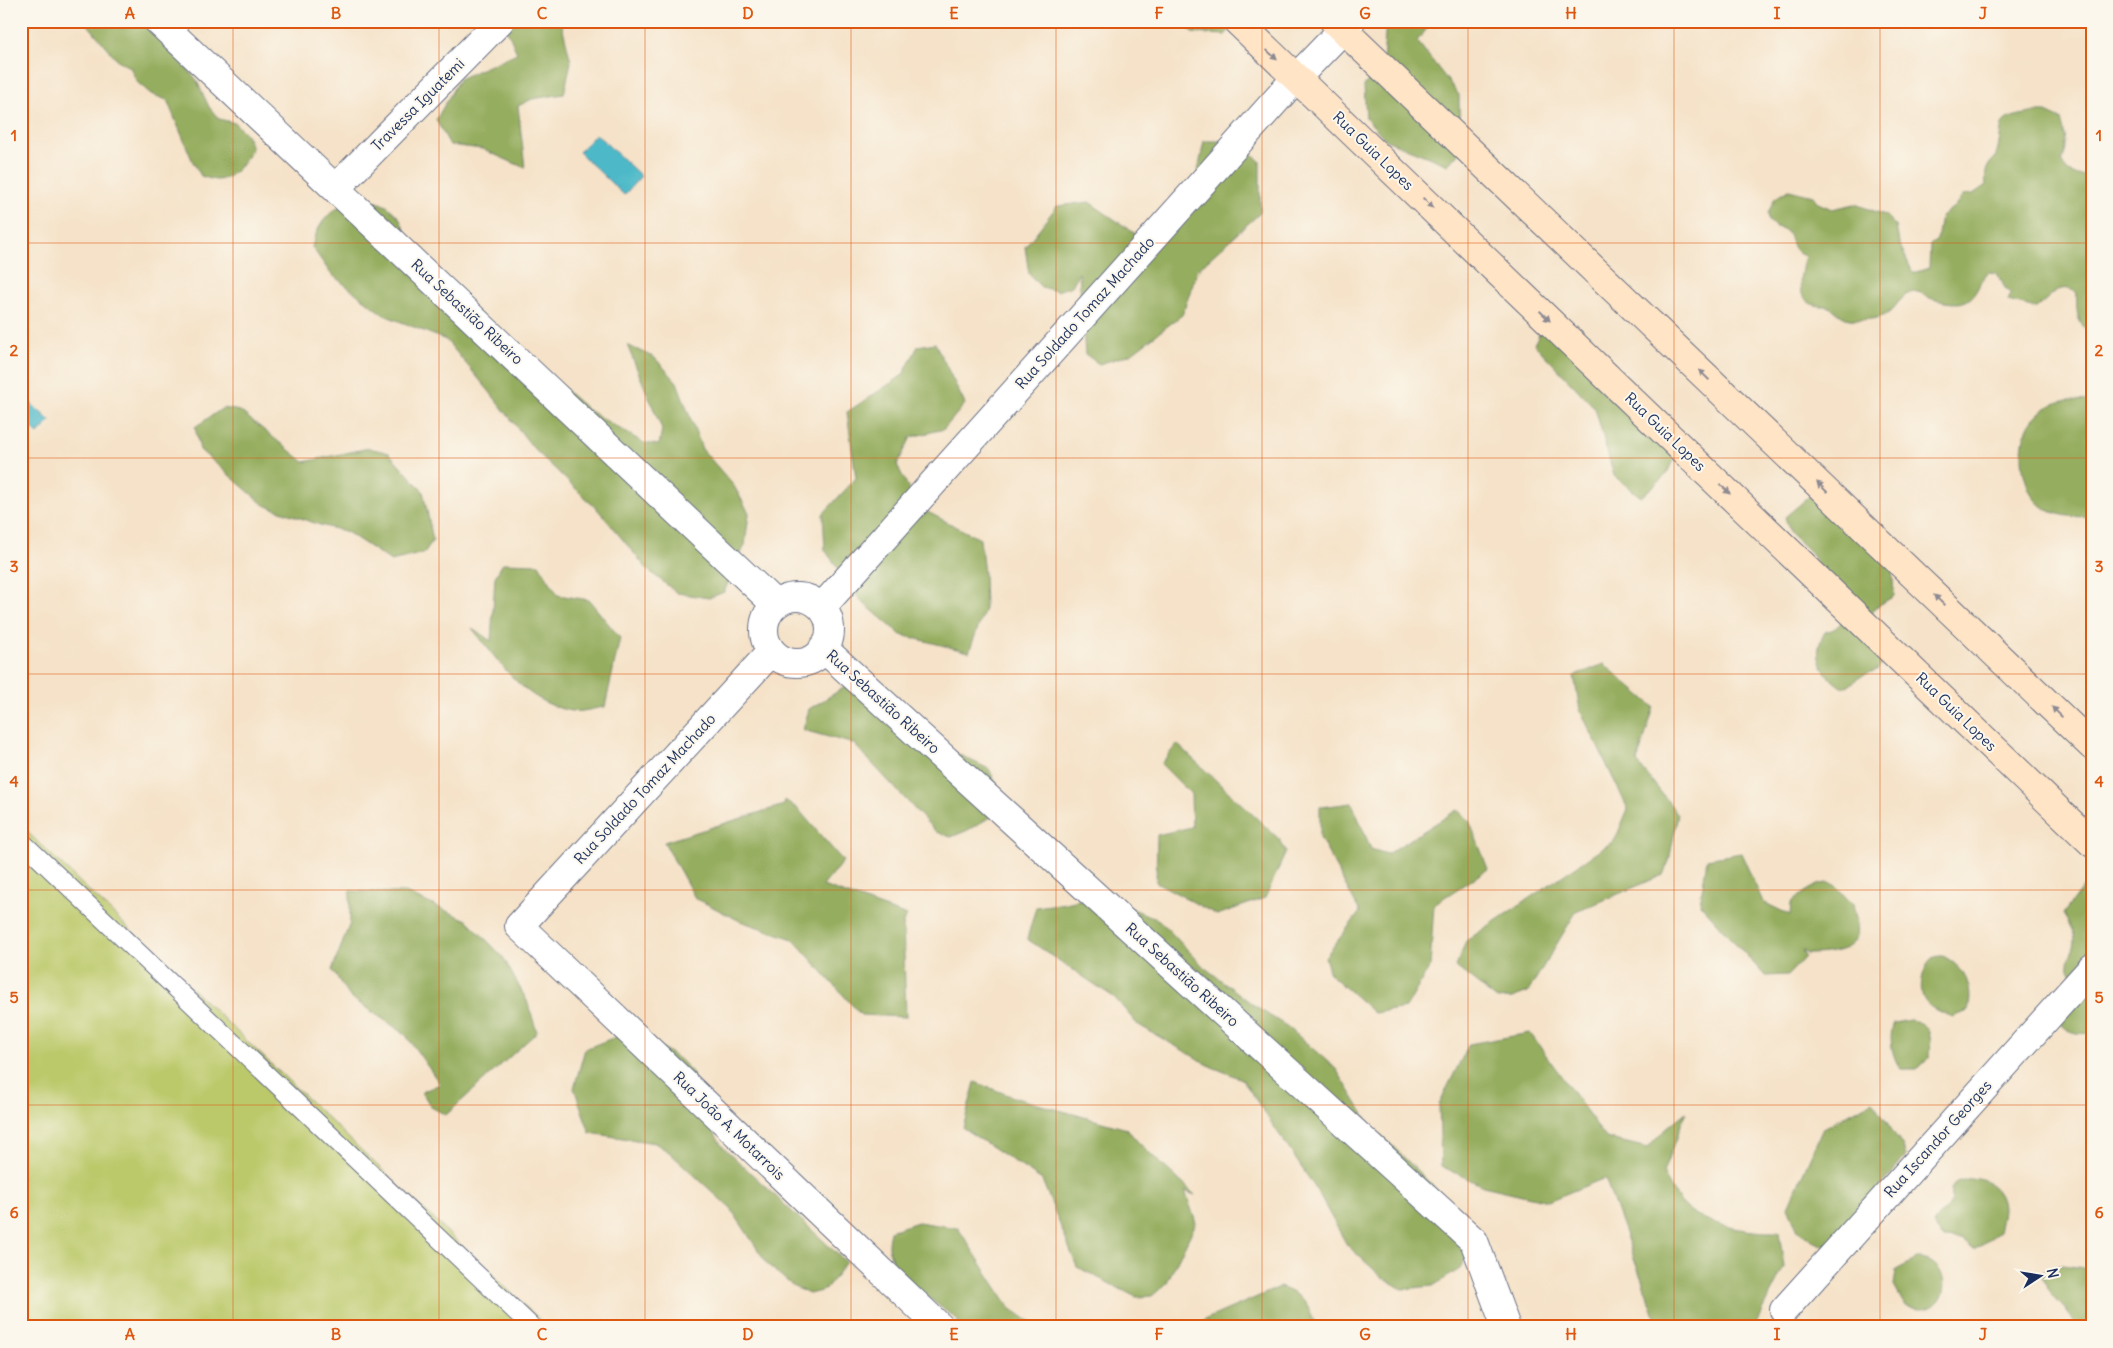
<svg xmlns="http://www.w3.org/2000/svg" width="2113" height="1348" viewBox="0 0 2113 1348" font-family="Delius,sans-serif">
	<rect width="100%" height="100%" fill="#fbf7ec"/>
	<filter id="ink" filterUnits="userSpaceOnUse"><feTurbulence type="fractalNoise" baseFrequency=".02" numOctaves="2"/><feDisplacementMap in="SourceGraphic" scale="10" xChannelSelector="R" yChannelSelector="G"/><feConvolveMatrix kernelMatrix="1 2 1 2 8 2 1 2 1" color-interpolation-filters="sRGB"/></filter>
	<filter id="wash" filterUnits="userSpaceOnUse"><feTurbulence type="fractalNoise" baseFrequency=".0096" numOctaves="4" result="noise"/><feDisplacementMap in="SourceGraphic" scale="20" xChannelSelector="R" yChannelSelector="G"/><feGaussianBlur stdDeviation="1.12" result="paint"/><feColorMatrix in="noise" values="0 0 0 0 0 0 0 0 0 0 0 0 0 0 0 0 0 1.4 0 .05"/><feComposite in="paint" operator="in"/></filter>
	<g filter="url(#wash)">
		<rect width="100%" height="100%" fill="#f5e2c8"/>
		<path fill="#bcc96b" stroke="#6c7c64" d="M21 826 547 1327H21Z"/>
		<path fill="#95ad5f" stroke="#586e5e" d="M85 21H145L196 79 209 107 219 119 235 123 246 134 252 148C245 161 234 179 217 180 212 180 205 177 201 176L193 162 167 100 151 94 137 82 130 67 116 59Z
			M503 21H561L571 62 564 94 532 99 518 106 525 168 482 149 450 145 436 120 459 79 517 53Z
			M1183 21H1238L1225 35 1192 33Z
			M1386 21H1433L1417 41 1459 95 1460 151 1448 165 1386 140 1366 118 1364 86 1383 61Z
			M2037 112H2046L2061 119C2064 133 2070 147 2062 160 2065 176 2077 176 2092 175V333C2076 326 2076 308 2077 293 2058 280 2050 299 2036 308L2008 301 2011 293 2005 288 1997 273 1989 272C1979 279 1978 296 1966 301 1958 305 1942 302 1933 299 1927 298 1923 292 1916 292 1900 292 1896 312 1883 316 1874 320 1850 322 1842 316 1838 314 1834 309 1830 307 1826 305 1820 307 1815 305 1793 299 1801 272 1805 256 1784 250 1798 229 1775 227L1769 221 1768 213 1775 198 1789 190 1813 196 1818 203 1832 209 1855 204 1885 215 1896 226 1899 243 1913 273 1929 268 1930 245 1937 240 1941 216 1954 207 1964 195 1973 194 1986 185C1985 173 1985 167 1995 158 2008 120 1988 120 2037 112Z
			M1204 141H1236L1260 161V213L1198 269 1182 315 1131 354 1099 364 1085 354 1079 273 1072 286 1057 291 1041 287 1029 274 1025 247 1057 206 1089 202 1152 245 1189 215Z
			M354 200H372L387 206 399 217 417 259 588 410 644 443 659 445 662 429 627 345 655 358 677 382 702 449 734 486 749 513 745 545 724 592 709 598 677 593 648 570 599 511 534 449 489 391 446 340 384 315 331 274 312 247C318 222 330 209 354 200Z
			M1545 323 1678 450 1666 475 1641 497 1614 476 1595 408 1534 344Z
			M935 343 965 404 944 429 911 437 897 465 918 507 980 539 984 574 985 609 969 652 901 635 861 601 825 550 823 514 856 478 847 412 903 375 918 346Z
			M2067 400 2092 401V516C2076 518 2052 516 2040 505 2031 497 2027 485 2024 474 2017 439 2028 408 2067 400Z
			M223 408 240 411 304 462 369 448 389 453 423 491 433 540 424 553 391 561 347 532 320 525 264 505 200 450 195 427Z
			M1812 494 1892 564 1894 596 1873 609 1871 617 1884 655 1883 663 1877 670 1863 675 1850 685 1841 687C1821 673 1811 655 1825 632 1839 629 1842 622 1848 610L1808 550 1790 533 1785 517Z
			M503 563 539 564 558 595 589 600 620 638 605 707C595 708 581 713 571 711 524 702 500 663 472 628L491 641 495 577Z
			M1604 664 1654 707 1637 762 1678 814 1669 861 1663 875 1576 912 1528 992 1512 998 1497 999 1456 967 1466 941 1615 840 1628 809 1580 710 1574 676Z
			M853 682 885 685 943 747 989 769 1004 799 996 814 966 831 951 837 936 832 854 744 803 730 809 709Z
			M1177 744 1280 840 1286 852 1265 898 1217 915 1156 882 1157 835 1192 827 1191 794 1161 764Z
			M785 800 798 809 843 861 823 886 907 916 903 922 906 1017 861 1015 793 939 740 921 695 898 664 842 784 805Z
			M1352 803 1371 849 1387 854 1457 810 1469 820 1488 869 1434 904 1430 966 1406 1008 1374 1013 1330 974 1325 957 1360 912 1320 838V807Z
			M1741 853 1763 902 1790 915 1791 903C1800 895 1824 876 1836 886 1842 892 1845 898 1853 903 1854 912 1859 925 1857 935 1854 953 1822 954 1807 954L1802 950 1805 957 1788 975 1765 976 1700 904 1707 859Z
			M2092 883V1033C2077 1035 2066 1032 2058 1020L2074 977C2060 958 2075 957 2075 939 2074 931 2067 921 2063 914L2083 887Z
			M350 891 406 893 467 920 503 957 527 1001 537 1032 446 1115 431 1107 422 1092 440 1084 405 1034 350 997 332 970 350 923Z
			M1100 895 1159 920 1204 967 1259 1009 1288 1027 1336 1069 1370 1124 1463 1216 1474 1241 1460 1269 1433 1286 1402 1289 1382 1277 1347 1245 1314 1186 1242 1079 1212 1067 1137 1024 1115 998 1027 939 1036 907 1066 903Z
			M1943 956C1965 967 1974 987 1968 1011L1953 1017C1944 1013 1931 1010 1925 1001 1917 990 1923 963 1935 957 1938 956 1941 956 1943 956Z
			M1910 1020C1933 1023 1931 1038 1930 1057L1917 1069H1901C1892 1058 1888 1036 1894 1023Z
			M1530 1033 1606 1138 1648 1148 1665 1129 1686 1112 1663 1173C1668 1182 1673 1192 1679 1200 1697 1225 1750 1233 1779 1232L1784 1267 1754 1327H1659L1605 1178 1548 1201 1483 1186 1441 1166 1439 1104 1469 1044Z
			M630 1035 649 1038 680 1060 692 1072 706 1119 722 1146 846 1262 825 1290 809 1294 794 1287 768 1265 731 1209 669 1152 655 1143 590 1133 574 1088 585 1049 615 1037Z
			M975 1082 1016 1098 1127 1129 1138 1142 1195 1195 1185 1191 1196 1223 1166 1284 1152 1296 1136 1297 1077 1267 1042 1180 963 1128Z
			M1873 1101 1903 1147 1906 1156 1829 1250 1798 1231 1788 1207 1823 1128Z
			M1971 1178C1988 1179 2002 1190 2003 1208 2003 1215 2000 1224 1999 1232L1974 1250 1961 1239 1944 1238 1933 1226C1939 1209 1956 1210 1951 1189L1956 1182Z
			M918 1222 958 1228 1010 1308 1037 1327H952L959 1321C938 1304 891 1274 888 1246 888 1241 889 1236 890 1231Z
			M1917 1259C1952 1258 1952 1310 1921 1309 1916 1309 1910 1307 1905 1306L1894 1286 1896 1270Z
			M2062 1265 2092 1269V1308L2090 1317 2092 1327H2071L2075 1323C2066 1305 2046 1293 2041 1275L2046 1269Z
			M1280 1287C1305 1296 1307 1303 1316 1327H1201L1204 1320Z"/>
		<path fill="#4db9c8" stroke="#347493" d="M596 134 641 176 624 195 579 152Z
			M21 394 50 421 38 434 21 419Z"/>
	</g>
	<g filter="url(#ink)">
		<g fill="none" stroke-linecap="round" stroke-linejoin="round">
			<g stroke="#676e83" stroke-width="20">
				<path id="lane" d="M21 841 532 1327"/>
			</g>
			<g stroke="#676e83" stroke-width="30">
				<path id="street" d="M158 21 775 604
					M336 188 500 21
					M764 630a33 33 0 1 1 66 0a33 33 0 1 1-66 0Z
					M822 607 1297 77 1351 21
					M823 648 1474 1241 1506 1327
					M771 652 519 926 940 1327
					M1784 1310 2092 968"/>
			</g>
			<g stroke="#676e83" stroke-width="30">
				<path id="secondary" d="M1237 21 2092 843
					M1334 21 2092 746"/>
			</g>
			<use href="#lane" stroke="#fff" stroke-width="18"/>
			<use href="#street" stroke="#fff" stroke-width="28"/>
			<use href="#secondary" stroke="#ffe4c6" stroke-width="28"/>
		</g>
		<defs><path id="oneway-solid" d="M-6-.8H1V-3.2L6.5 0L1 3.2V.8H-6Z" transform="scale(1.25)"/></defs>
		<g fill="#8d8a92">
			<use href="#oneway-solid" transform="translate(1272 55) rotate(43)"/>
			<use href="#oneway-solid" transform="translate(1428 203) rotate(44)"/>
			<use href="#oneway-solid" transform="translate(1545 316) rotate(44)"/>
			<use href="#oneway-solid" transform="translate(1704 375) rotate(-136)"/>
			<use href="#oneway-solid" transform="translate(1822 487) rotate(-136)"/>
			<use href="#oneway-solid" transform="translate(1725 489) rotate(44)"/>
			<use href="#oneway-solid" transform="translate(1939 600) rotate(-136)"/>
			<use href="#oneway-solid" transform="translate(2057 712) rotate(-136)"/>
		</g>
	</g>
	<path fill="none" stroke="#de5710" stroke-width="1" stroke-opacity="0.55" d="M233 21V1327M439 21V1327M645 21V1327M851 21V1327M1056 21V1327M1262 21V1327M1468 21V1327M1674 21V1327M1880 21V1327M21 243H2092M21 458H2092M21 674H2092M21 890H2092M21 1105H2092"/>
	<g text-anchor="middle" stroke-width="4" stroke-linejoin="round" paint-order="stroke">
		<g font-size="15" fill="#1b2f5e" stroke="#fbf7ec">
			<text transform="translate(418 105) rotate(-45)" y="5">Travessa Iguatemi</text>
			<text transform="translate(1373 151) rotate(44)" y="5">Rua Guia Lopes</text>
			<text transform="translate(467 312) rotate(43)" y="5">Rua Sebastião Ribeiro</text>
			<text transform="translate(1085 313) rotate(-48)" y="5">Rua Soldado Tomaz Machado</text>
			<text transform="translate(1665 432) rotate(44)" y="5">Rua Guia Lopes</text>
			<text transform="translate(883 702) rotate(42)" y="5">Rua Sebastião Ribeiro</text>
			<text transform="translate(1956 712) rotate(44)" y="5">Rua Guia Lopes</text>
			<text transform="translate(645 789) rotate(-47)" y="5">Rua Soldado Tomaz Machado</text>
			<text transform="translate(1182 975) rotate(42)" y="5">Rua Sebastião Ribeiro</text>
			<text transform="translate(729 1126) rotate(44)" y="5">Rua João A. Motarrois</text>
			<text transform="translate(1938 1139) rotate(-48)" y="5">Rua Iscandor Georges</text>
		</g>
	</g>
	<rect width="2113" height="1348" fill="none" stroke="#fbf7ec" stroke-width="55"/>
	<g transform="translate(2040 1276) rotate(78)" stroke="#fbf7ec" stroke-width="4" paint-order="stroke">
	<path d="M0-4L9 19L0 12L-9 19Z" fill="#1b2f5e"/>
	<text y="-8" font-size="14" font-weight="bold" text-anchor="middle" fill="#1b2f5e">N</text>
	</g>
	<rect x="28" y="28" width="2058" height="1292" fill="none" stroke="#de5710" stroke-width="2"/>
	<g font-size="16" text-anchor="middle" font-weight="bold" fill="#de5710">
		<text x="130" y="19">A</text>
		<text x="336" y="19">B</text>
		<text x="542" y="19">C</text>
		<text x="748" y="19">D</text>
		<text x="954" y="19">E</text>
		<text x="1159" y="19">F</text>
		<text x="1365" y="19">G</text>
		<text x="1571" y="19">H</text>
		<text x="1777" y="19">I</text>
		<text x="1983" y="19">J</text>
		<text x="14" y="141">1</text>
		<text x="2099" y="141">1</text>
		<text x="14" y="356">2</text>
		<text x="2099" y="356">2</text>
		<text x="14" y="572">3</text>
		<text x="2099" y="572">3</text>
		<text x="14" y="787">4</text>
		<text x="2099" y="787">4</text>
		<text x="14" y="1003">5</text>
		<text x="2099" y="1003">5</text>
		<text x="14" y="1218">6</text>
		<text x="2099" y="1218">6</text>
		<text x="130" y="1340">A</text>
		<text x="336" y="1340">B</text>
		<text x="542" y="1340">C</text>
		<text x="748" y="1340">D</text>
		<text x="954" y="1340">E</text>
		<text x="1159" y="1340">F</text>
		<text x="1365" y="1340">G</text>
		<text x="1571" y="1340">H</text>
		<text x="1777" y="1340">I</text>
		<text x="1983" y="1340">J</text>
	</g>
</svg>
